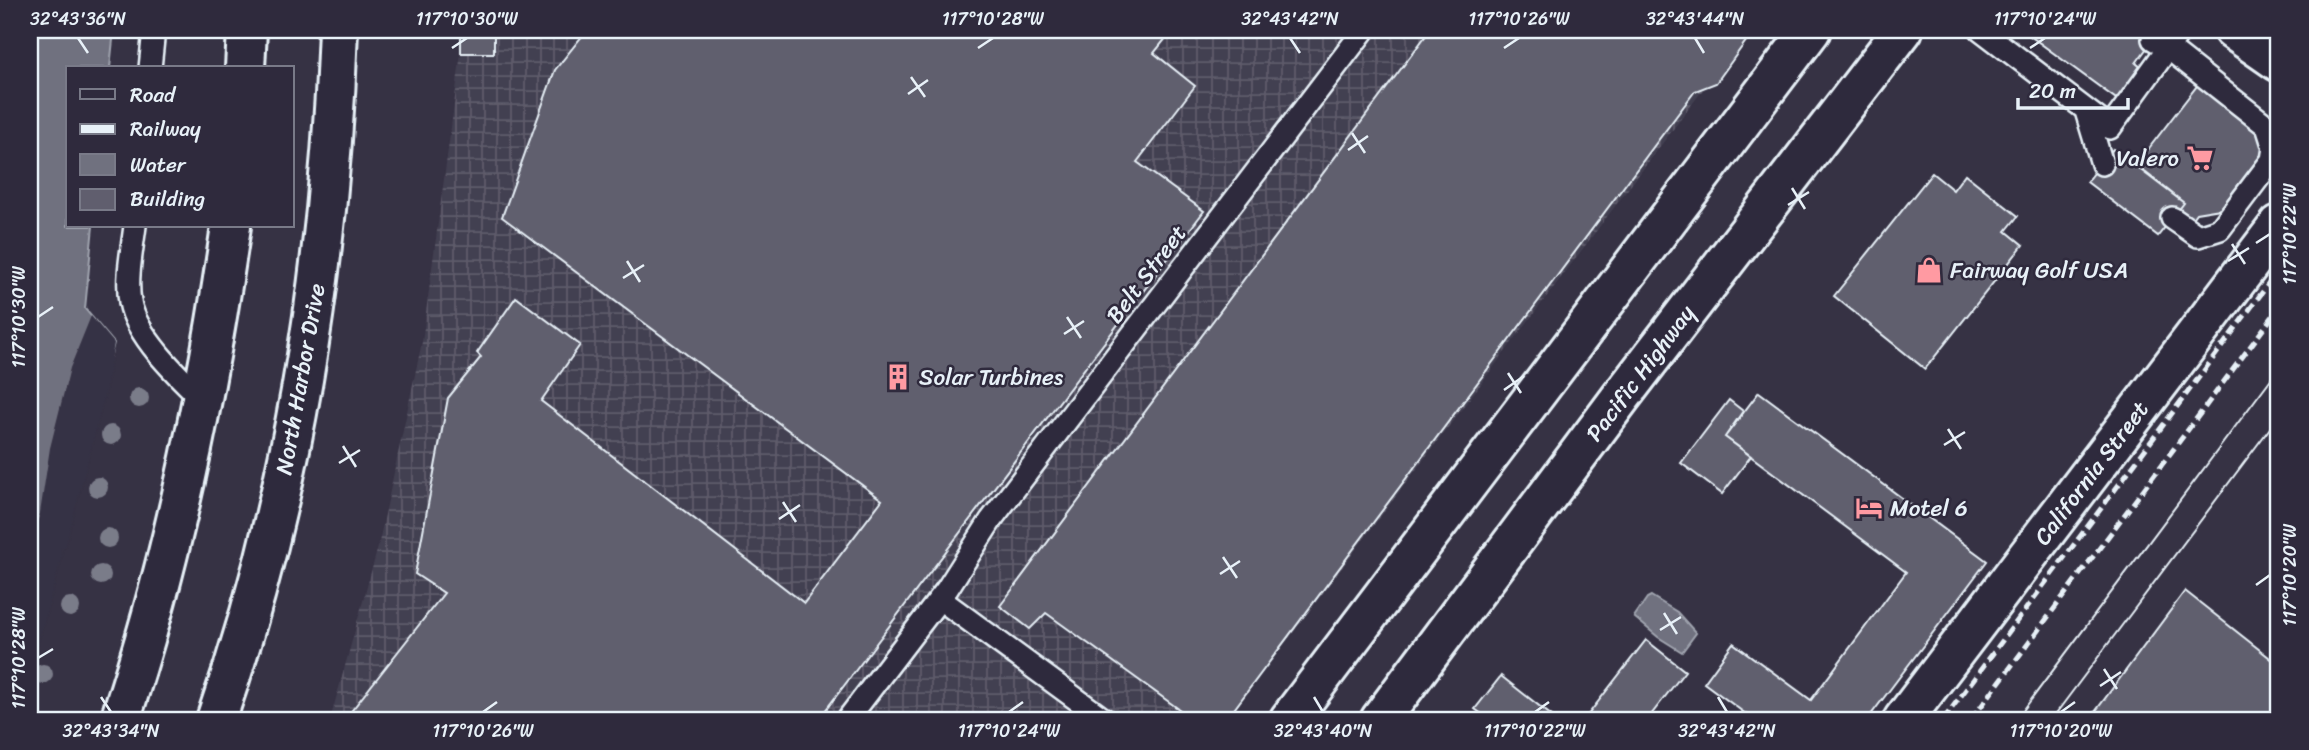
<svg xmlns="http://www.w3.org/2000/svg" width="2309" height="750" viewBox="0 0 2309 750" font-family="Sriracha,sans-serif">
	<defs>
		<pattern id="industrial-grid" width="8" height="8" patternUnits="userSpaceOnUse" patternTransform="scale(1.75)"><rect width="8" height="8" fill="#433f51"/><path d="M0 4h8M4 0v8" fill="none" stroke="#5e5b6b"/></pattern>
	</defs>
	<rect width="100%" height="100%" fill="#363244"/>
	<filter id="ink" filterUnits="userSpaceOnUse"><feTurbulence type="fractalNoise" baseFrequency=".0143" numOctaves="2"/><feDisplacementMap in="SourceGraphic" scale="14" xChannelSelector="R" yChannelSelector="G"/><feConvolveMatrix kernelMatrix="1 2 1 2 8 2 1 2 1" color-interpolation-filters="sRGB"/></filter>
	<g filter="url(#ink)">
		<path fill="url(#industrial-grid)" d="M461 30H1748L1227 720H330L378 547 422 342 461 53Z"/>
		<path fill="#70717f" stroke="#a0a4af" stroke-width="2" d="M30 30H114L110 68H68V226H93L85 309 114 343 30 662Z
			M1651 596 1677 612 1696 633 1682 652 1658 637 1634 617 1647 598Z"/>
		<path fill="#363244" d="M91 316 114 343 106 391 66 546 61 549 63 554 33 663 30 665V545L40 513 50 448 70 368Z"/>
		<path fill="#605e6e" stroke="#e8f1f8" stroke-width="2" d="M461 30H494V53H461Z
			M587 30H1120L1123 32 1124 30H1158L1167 37 1154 53 1195 86 1137 162 1204 211 818 720H357L349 714 444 593 415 574 448 398 481 357 477 353 516 297 580 345 541 401 804 603 882 500 502 217 555 70Z
			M1430 30H1754L1716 83 1695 91 1226 720H1194L1046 613 1030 629 1000 606Z
			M2022 30H2160L2136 63 2143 69 2119 101Z
			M2200 82 2262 130 2264 151 2220 209 2196 213 2190 221 2178 211 2184 203 2136 165Z
			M2113 149 2184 203 2158 236 2087 182Z
			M1932 173 1953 190 1965 174 2018 216 2006 231 2023 245 1925 369 1834 296Z
			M1759 392 1987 561 1867 720H1754L1704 683 1733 643 1811 700 1906 572 1725 437Z
			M1729 400 1743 411 1725 437 1751 456 1722 494 1681 463Z
			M2185 591 2279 665V720H2089Z
			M1646 640 1685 671 1647 720H1584Z
			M1501 676 1557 720H1490L1475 709Z"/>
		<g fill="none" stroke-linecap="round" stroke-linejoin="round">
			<g stroke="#e8f1f8" stroke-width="26">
				<path id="lane" d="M1981 30 2110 128 2181 30
					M2153 39 2168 48 2267 126 2274 148 2272 160 2220 229 2198 236 2172 218
					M150 68 154 30
					M2086 111 2102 164
					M135 226C132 250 126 278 130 302 136 336 177 375 201 398
					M940 599 1105 720
					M847 720 947 589 991 520 1364 30"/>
			</g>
			<g stroke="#e8f1f8" stroke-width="44">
				<path id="street" d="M1903 720 2279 225"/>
			</g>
			<g stroke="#e8f1f8" stroke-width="44">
				<path id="secondary" d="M2233 30 2279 62"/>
			</g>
			<g stroke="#e8f1f8" stroke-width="44">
				<path id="primary" d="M245 68 247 30
					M120 720C173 560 207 393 231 226
					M216 720C293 499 330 263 338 30
					M1289 720 1811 30
					M1380 720 1621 397 1903 30"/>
			</g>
			<use href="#lane" stroke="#2f2a3d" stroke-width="21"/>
			<use href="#street" stroke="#2f2a3d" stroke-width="38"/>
			<use href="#secondary" stroke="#2f2a3d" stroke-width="38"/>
			<use href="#primary" stroke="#2f2a3d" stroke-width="38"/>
			<path stroke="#e8f1f8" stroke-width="2" d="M2016 720 2279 368
				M2051 720 2279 416"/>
			<path stroke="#e8f1f8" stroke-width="5" stroke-dasharray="10 5" stroke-linecap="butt" d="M1943 720 2279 270
				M1971 720 2279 308"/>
		</g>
		<g fill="#7a7b89">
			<circle cx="139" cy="398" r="10"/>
			<circle cx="111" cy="435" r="10"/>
			<circle cx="98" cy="487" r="10"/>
			<circle cx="108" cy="538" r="10"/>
			<circle cx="101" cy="575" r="10"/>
			<circle cx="70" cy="607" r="10"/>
			<circle cx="43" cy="674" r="10"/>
		</g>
	</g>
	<path fill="none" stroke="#e8f1f8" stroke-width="2.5" d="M78 38 88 53M1290 38 1300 53M1695 38 1704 53M452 48 467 38M978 48 993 38M1504 48 1519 38M2030 48 2045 38M911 77 925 97M908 94 928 80M1352 133 1365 153M1348 150 1368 136M1792 188 1805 209M1788 205 1809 192M2256 243 2270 234M2232 244 2245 264M627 261 640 282M2228 261 2249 248M623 278 644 265M38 317 53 307M1067 317 1081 338M1064 334 1084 321M1508 373 1521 393M1504 390 1524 376M1948 429 1961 449M1944 445 1965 432M343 446 356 467M339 463 360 450M783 502 796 522M779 519 800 505M1223 557 1237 578M1220 574 1240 561M2256 585 2270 575M1664 613 1677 634M1660 630 1681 617M38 658 53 649M2104 669 2117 689M2100 686 2121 672M101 697 111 712M1314 697 1323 712M1718 697 1727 712M483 712 497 702M1009 712 1023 702M1535 712 1549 702M2061 712 2075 702"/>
	<defs>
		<g id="supermarket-bare" transform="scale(2.1)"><path d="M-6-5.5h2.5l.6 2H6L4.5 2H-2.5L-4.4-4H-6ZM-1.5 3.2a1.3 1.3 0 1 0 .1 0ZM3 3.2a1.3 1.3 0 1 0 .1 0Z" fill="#ff9aa2" stroke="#2f2a3d" stroke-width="2.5" paint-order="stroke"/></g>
		<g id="shop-bare" transform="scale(2.1)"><path d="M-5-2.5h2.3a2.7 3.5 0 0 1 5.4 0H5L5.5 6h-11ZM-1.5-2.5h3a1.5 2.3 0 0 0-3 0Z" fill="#ff9aa2" stroke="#2f2a3d" stroke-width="2.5" paint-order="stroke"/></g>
		<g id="building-bare" transform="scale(2.1)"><path d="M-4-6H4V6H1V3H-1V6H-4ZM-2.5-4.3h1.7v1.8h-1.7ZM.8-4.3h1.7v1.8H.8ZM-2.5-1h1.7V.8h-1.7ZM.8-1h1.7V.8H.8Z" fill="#ff9aa2" stroke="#2f2a3d" stroke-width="2.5" paint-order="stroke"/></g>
		<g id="hotel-bare" transform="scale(2.1)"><path d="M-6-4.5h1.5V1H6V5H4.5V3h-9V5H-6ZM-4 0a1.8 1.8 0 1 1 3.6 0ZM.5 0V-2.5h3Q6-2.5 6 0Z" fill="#ff9aa2" stroke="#2f2a3d" stroke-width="2.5" paint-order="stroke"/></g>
	</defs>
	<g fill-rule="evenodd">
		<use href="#supermarket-bare" x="2200" y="158"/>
		<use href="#shop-bare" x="1929" y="270"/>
		<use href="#building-bare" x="898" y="377"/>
		<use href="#hotel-bare" x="1869" y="508"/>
	</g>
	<g text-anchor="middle" stroke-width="5" stroke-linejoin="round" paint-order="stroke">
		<g font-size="23" fill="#e8f1f8" stroke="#2f2a3d" text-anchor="start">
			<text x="2179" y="166" text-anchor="end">Valero</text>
			<text x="1950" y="278">Fairway Golf USA</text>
			<text x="919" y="385">Solar Turbines</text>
			<text x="1890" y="516">Motel 6</text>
		</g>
		<g font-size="23" fill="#e8f1f8" stroke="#2f2a3d">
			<text transform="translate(1146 274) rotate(-53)" y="8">Belt Street</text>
			<text transform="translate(1640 373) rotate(-53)" y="8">Pacific Highway</text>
			<text transform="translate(300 379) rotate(-80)" y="8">North Harbor Drive</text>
			<text transform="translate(2091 473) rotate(-53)" y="8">California Street</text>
		</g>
	</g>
	<rect width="2309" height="750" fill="none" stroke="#2f2a3d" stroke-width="77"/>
	<rect x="66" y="66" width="228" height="161" fill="#2f2a3d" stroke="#797a88" stroke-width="2"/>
	<rect x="80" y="89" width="35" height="10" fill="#2f2a3d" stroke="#797a88" stroke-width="2"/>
	<text x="130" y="102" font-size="21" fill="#e8f1f8">Road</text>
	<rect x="80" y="124" width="35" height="10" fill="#e8f1f8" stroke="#797a88" stroke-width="2"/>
	<text x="130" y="136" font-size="21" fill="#e8f1f8">Railway</text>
	<rect x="80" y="154" width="35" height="21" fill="#70717f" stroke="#797a88" stroke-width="2"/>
	<text x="130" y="172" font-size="21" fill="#e8f1f8">Water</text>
	<rect x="80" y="189" width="35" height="21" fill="#605e6e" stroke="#797a88" stroke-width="2"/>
	<text x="130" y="206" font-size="21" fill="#e8f1f8">Building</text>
	<path d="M2018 98v10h110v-10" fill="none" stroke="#e8f1f8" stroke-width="3.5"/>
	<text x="2029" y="98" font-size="21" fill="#e8f1f8" stroke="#2f2a3d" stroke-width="5" paint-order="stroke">20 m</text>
	<rect x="38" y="38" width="2232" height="674" fill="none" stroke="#e8f1f8" stroke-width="2.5"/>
	<g font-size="18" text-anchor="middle" fill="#e8f1f8">
		<text x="78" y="25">32°43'36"N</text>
		<text x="467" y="25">117°10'30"W</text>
		<text x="993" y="25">117°10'28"W</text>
		<text x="1290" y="25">32°43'42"N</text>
		<text x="1519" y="25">117°10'26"W</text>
		<text x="1695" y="25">32°43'44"N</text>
		<text x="2045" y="25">117°10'24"W</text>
		<text transform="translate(2290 234) rotate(-90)" y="6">117°10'22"W</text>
		<text transform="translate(19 317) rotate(-90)" y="6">117°10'30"W</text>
		<text transform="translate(2290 575) rotate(-90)" y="6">117°10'20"W</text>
		<text transform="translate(19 658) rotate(-90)" y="6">117°10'28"W</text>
		<text x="111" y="737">32°43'34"N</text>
		<text x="483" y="737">117°10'26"W</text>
		<text x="1009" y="737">117°10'24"W</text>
		<text x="1323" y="737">32°43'40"N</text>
		<text x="1535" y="737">117°10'22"W</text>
		<text x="1727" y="737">32°43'42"N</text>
		<text x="2061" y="737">117°10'20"W</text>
	</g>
</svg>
